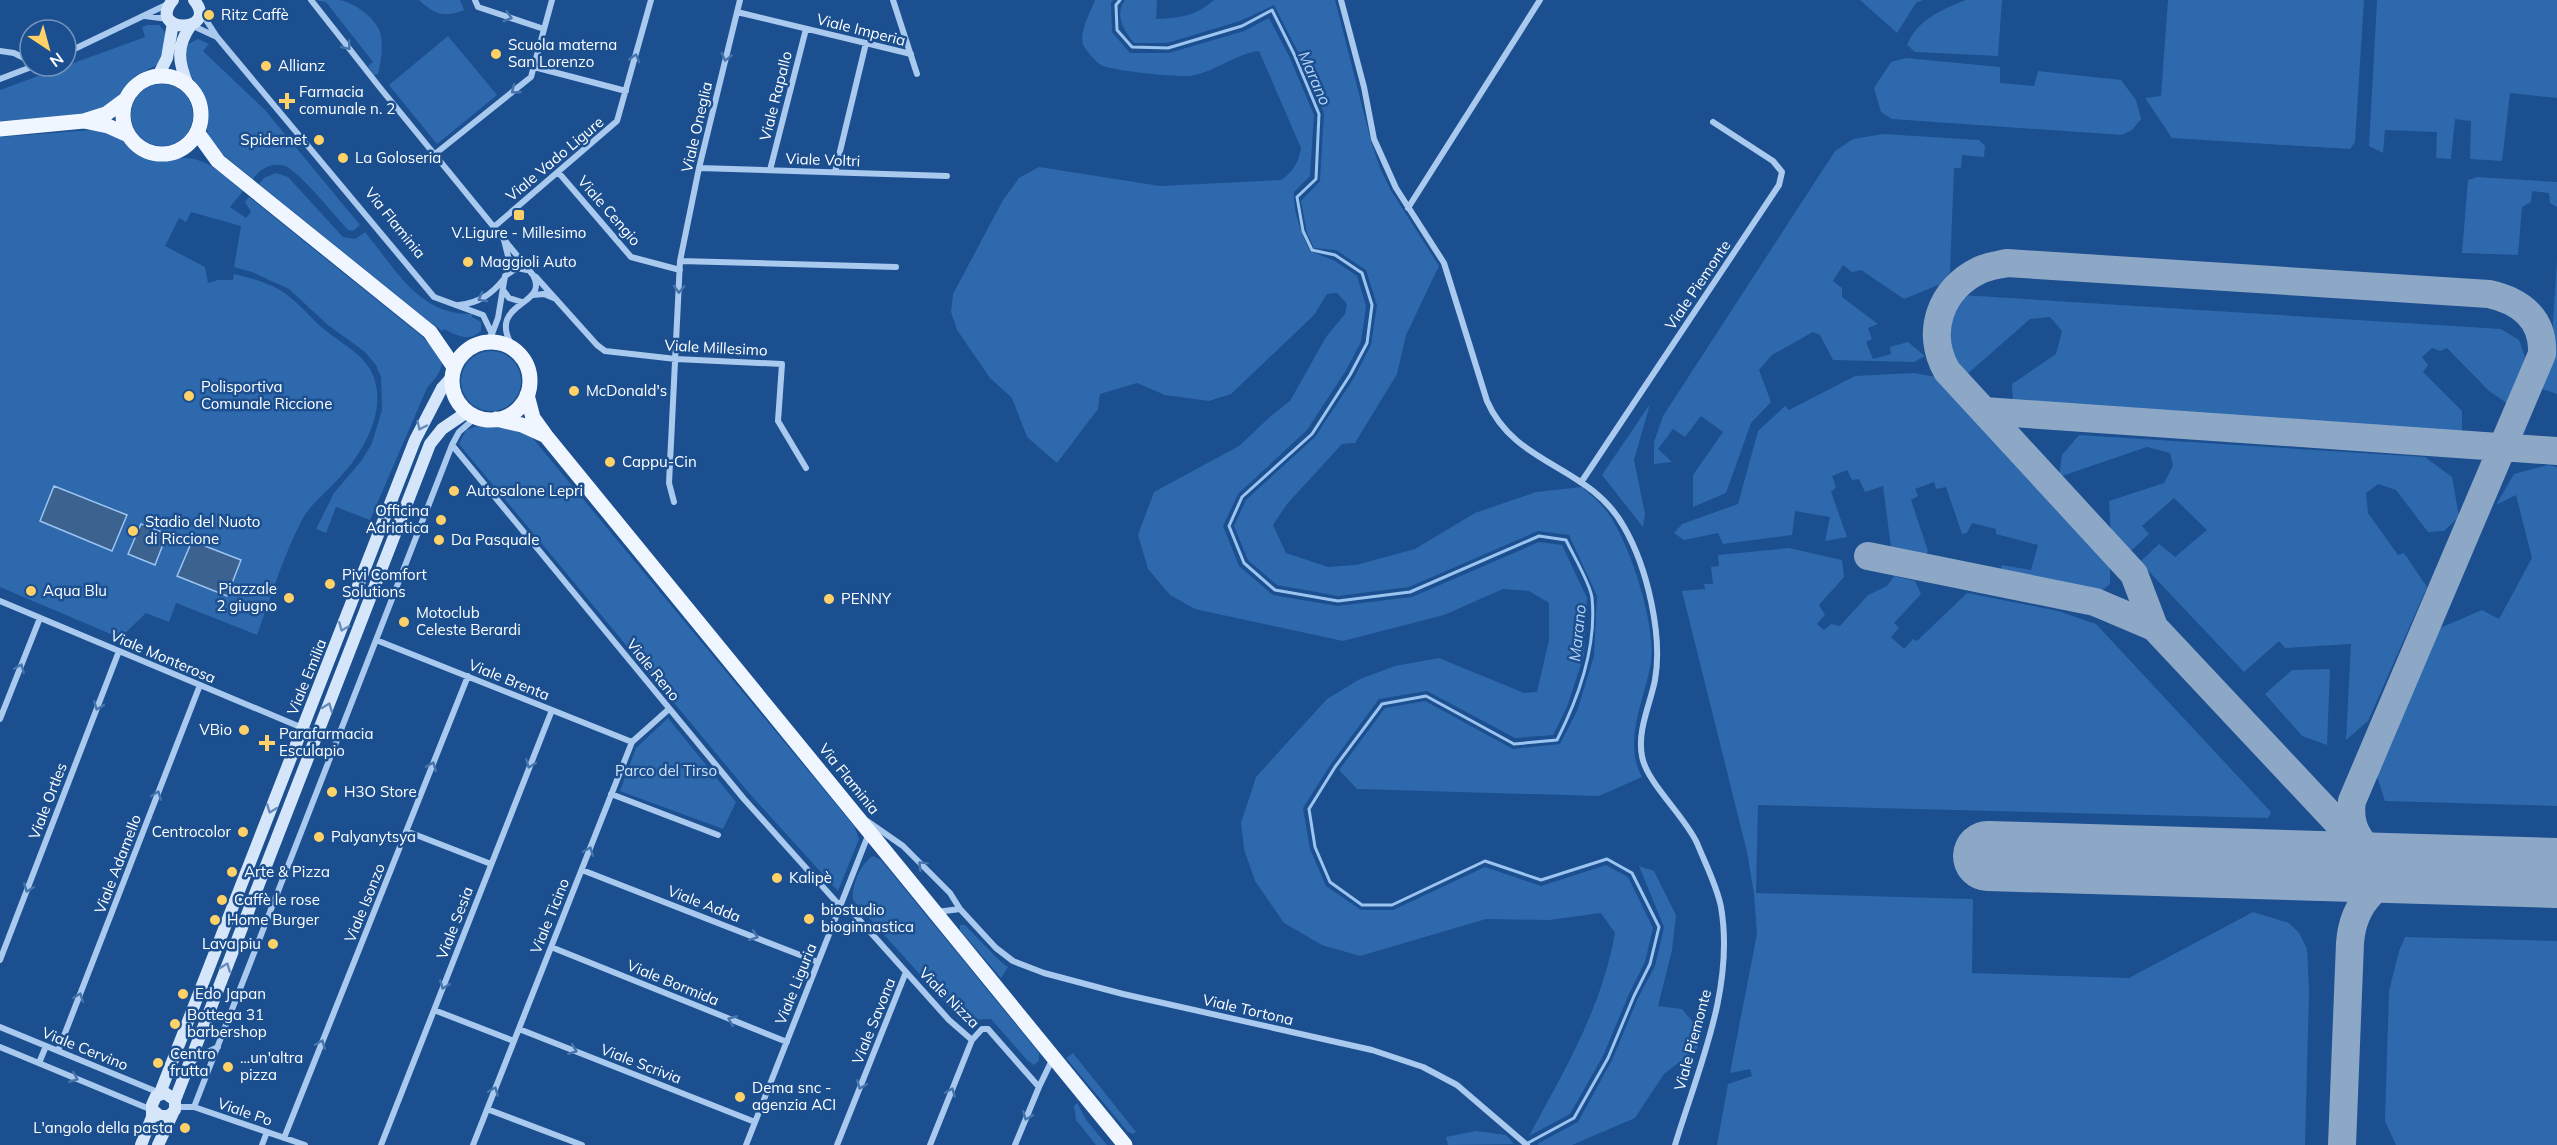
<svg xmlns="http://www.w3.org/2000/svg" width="2557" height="1145" viewBox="0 0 2557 1145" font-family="Mulish,sans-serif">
	<rect width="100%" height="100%" fill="#1b4f8f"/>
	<path fill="#2e69ad" d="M315 0C323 0 332 0 339 0 354 2 379 20 381 36 383 48 381 62 378 74L374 75 368 66 373 62 326 2Z
		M419 0H460L464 10C444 18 435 15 419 0Z
		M1095 0H1113L1111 3 1112 32 1130 53H1169L1244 31 1269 18 1289 56 1314 115 1310 176 1294 192C1293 212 1301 233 1310 251L1335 261 1357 276 1366 306 1361 342 1345 372 1307 430 1238 494 1223 526 1239 566 1273 595 1337 606 1412 597 1539 542 1562 545 1587 598 1584 655 1567 707 1553 735 1515 738 1427 691 1379 699 1331 764 1303 808 1310 849 1326 886 1361 910H1393L1485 867 1541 886 1606 865 1628 877 1653 928 1645 962 1629 994 1603 1056 1570 1114 1529 1136C1565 1069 1601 1010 1615 933L1601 913 1549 920 1486 919 1360 956 1322 945 1284 923 1255 881 1244 849 1241 823 1256 777 1327 699 1360 679 1395 666 1439 658 1524 693 1537 692 1549 640V603L1529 591 1503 589 1444 615 1343 641 1195 609 1170 595 1148 569 1138 535 1154 492 1239 446 1272 415 1290 401 1326 337 1345 314 1347 304 1337 293 1327 294 1314 315 1231 394 1209 401 1165 395 1137 383 1100 394 1098 409 1057 463 1027 437 1012 398 990 378 957 330 951 312 953 294 1003 200 1019 178 1039 167 1160 186 1281 180C1294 171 1298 163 1301 148L1259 51C1234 54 1214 73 1189 76 1176 77 1112 71 1101 65 1096 62 1085 50 1083 44 1079 31 1091 12 1095 0Z
		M1125 0H1157L1156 19C1180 18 1196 16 1214 0H1335L1371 141 1380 168 1390 189 1439 266 1406 335 1397 374 1355 443 1342 444 1287 504 1273 525 1286 553 1328 567 1356 565 1415 549 1475 513 1536 492 1582 487C1591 495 1601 503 1608 513 1630 544 1656 624 1651 662 1645 700 1622 740 1642 777L1599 796 1357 789 1339 770 1385 708 1425 701 1513 749 1560 744 1577 711 1594 656 1597 596 1569 535 1538 531 1409 587 1338 596 1277 585 1248 560 1234 526 1246 500 1315 437 1354 378 1371 345 1377 305 1366 270 1336 250 1314 248 1307 233 1301 201 1320 181 1324 113 1298 52 1274 5 1240 21 1167 43H1134C1124 31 1114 15 1125 0Z
		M1860 0H1923L1916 3 1897 33Z
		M1966 0H2002L1998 56 1915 52 1907 45C1918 19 1941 10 1966 0Z
		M2168 0H2364L2355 142 2350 149 2172 138 2145 98 2161 96Z
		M2377 0H2557V98L2510 93 2502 161 2470 159 2471 121 2455 119 2451 159 2436 158 2437 132 2385 130 2383 153 2369 146Z
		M148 25H159C172 36 164 50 159 64L135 76 116 99 97 110 84 114 0 121V90L145 37 142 27Z
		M448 36 497 95 437 144 389 85Z
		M198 39 209 44 203 51 265 110 360 225 353 231 348 230C335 216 300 172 285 166 272 162 261 168 253 179 238 166 217 153 209 136 204 126 209 114 206 103 201 82 176 69 188 44Z
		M1906 58 2000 67V83L2034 86 2038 71 2121 80 2136 100 2141 119 2132 130 2122 135 1892 119 1881 112 1874 88 1891 62Z
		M131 115a31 31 0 1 1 62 0a31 31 0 1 1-62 0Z
		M92 130C126 131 119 146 143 157 158 163 169 158 184 158 207 157 226 178 243 191L230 207 246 218 251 212 245 202 249 197 419 334C442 356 452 361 427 388L370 520 336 507 326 533 316 529 334 493 362 460 372 443 382 410 381 377 376 365 365 352 328 325 289 289 252 272 234 267 241 226 191 212 186 222 179 218 165 246 205 267 208 283 218 280H233L234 274C254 279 276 284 292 299 304 308 313 321 325 330 338 341 354 349 364 361 394 396 368 447 341 476 329 490 310 504 302 520 283 556 271 597 257 635L176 603 169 622 146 613 120 638 0 587V137Z
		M1883 134 1979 140 1985 146 1984 157 1962 155 1961 168H1954L1950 272 1943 283 1904 299 1861 270 1852 272 1843 265 1833 281 1842 288V297L1878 324 1868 328 1872 339 1866 342 1873 359 1891 354 1890 347 1908 342 1925 356 1914 362 1833 360 1820 335 1813 332 1772 355 1759 370 1771 402 1751 423 1726 493 1693 507V475L1723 432 1701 416 1685 437 1673 429 1658 449 1672 462 1654 464V442L1663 416 1835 151 1853 139Z
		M276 173 288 177 343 237 355 239 365 232C396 269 418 315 472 314V317L481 322V331C470 342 457 336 444 329L442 331 430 322 259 184 264 178Z
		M2477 177 2557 182V207L2550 203 2549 193 2532 191 2531 202 2522 207 2518 255 2462 253 2468 180Z
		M2557 260V394L2539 388 2552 338Z
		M1961 295 2501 329 2519 340 2525 357 2511 406 2489 391 2447 348 2440 351 2432 348 2422 357 2428 365 2423 372 2462 411V432L2013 403 2012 384 2056 354 2062 331 2050 317 2030 319 1964 377 1949 359 1945 334Z
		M461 381a30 30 0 1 1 60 0a30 30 0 1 1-60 0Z
		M1914 373 1936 377 2110 567V584L2098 594 1999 576 2002 565 2031 570 2038 545 1996 534V529L1972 523 1967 533 1962 534 1946 487 1936 489 1934 482 1915 489 1918 496 1911 500 1928 551 1923 560 1892 555 1883 486 1865 492 1859 479 1852 480 1847 470 1832 476 1836 487 1831 492 1847 537 1825 541 1830 517 1795 511 1792 535 1723 544 1718 533 1684 540 1674 533 1682 524 1738 504 1758 431 1785 406 1789 410 1855 376Z
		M1650 404 1634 460 1645 514 1643 527 1602 475Z
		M477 426C499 429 519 424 535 441L854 826 859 839 838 891 749 793 459 444 466 430Z
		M2079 435 2425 457 2452 477 2459 517 2444 531 2428 532 2396 490 2378 484 2366 493 2368 513 2398 555 2404 553 2427 587 2368 721 2346 740 2351 644 2285 648 2279 641 2244 672 2140 562 2159 544 2175 557 2207 530 2174 498 2142 526 2149 534 2131 551 2111 533 2109 501 2164 483 2173 466 2170 453 2147 447 2059 477 2062 455Z
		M2548 465 2557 467V806L2385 801 2375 770 2440 628 2482 610 2499 619 2532 558 2516 495 2496 505 2514 474Z
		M1789 548 1842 560 1844 577 1819 605 1825 615 1817 624 1824 630 1831 624 1840 626 1868 595 1887 586 1894 576 1915 581 1921 594 1894 623 1899 628 1891 637 1904 649 1913 639 1917 641 1967 593 2058 611 2096 624 2271 812 2268 818 1758 805 1756 893 1973 899 1972 973 2129 978 2253 912 2289 923 2299 933 2307 949 2309 990 2305 1145H1717L1728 1084 1752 1076 1750 1069 1730 1073 1757 934 1754 894 1747 852 1682 591 1705 589 1704 584H1713L1711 567 1719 566 1718 555Z
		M2330 669 2327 745 2302 736 2265 694 2292 670Z
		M668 718 736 802 723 829 620 791 636 748Z
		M873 856 881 860 1039 1053V1061L1034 1065 1027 1060 991 1019 966 1020 950 1008 853 900C851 886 861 863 873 856Z
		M1639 866 1654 871 1676 915 1672 950 1658 1006 1682 1009 1702 1033 1697 1049 1664 1074 1635 1118 1572 1145H1539L1537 1144 1578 1122 1612 1060 1638 998 1655 966 1664 927Z
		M960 925H965L1000 961 1008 967 1001 978 960 930Z
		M2405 937 2557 941V1145H2396L2385 1121 2389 991 2399 951Z
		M1073 1053 1136 1132 1133 1134 1127 1131 1066 1058Z
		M1077 1103 1087 1121 1107 1145H1096L1076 1120 1074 1106Z
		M1476 1131 1506 1135 1514 1144 1448 1145 1446 1137Z"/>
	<path fill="#3c6290" stroke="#9cc4f0" stroke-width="1.5" d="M54 486 127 515 112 551 40 521Z
		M141 524 167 534 155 565 128 554Z
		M192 541 241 560 227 596 177 576Z"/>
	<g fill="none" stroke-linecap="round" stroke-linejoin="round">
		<path stroke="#9cc4f0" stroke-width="3" d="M1120 0 1116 5 1117 30 1132 47 1168 48 1242 26 1272 10 1294 54 1319 114 1316 179 1297 197 1303 231 1312 250 1335 255 1362 273 1372 305 1367 343 1350 375 1312 434 1242 497 1229 526 1244 563 1275 590 1338 601 1410 592 1539 536 1566 540C1572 553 1591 585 1592 598 1597 648 1579 697 1557 740L1514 744 1426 696 1382 704 1335 767 1309 809 1315 847 1330 882 1362 905H1392L1485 861 1541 880 1607 859 1632 873 1659 927 1650 964 1634 996 1608 1058 1574 1118 1526 1144"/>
		<path stroke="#8da7c7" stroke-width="28" d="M1984 411 2557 451
			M1868 556 2095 602 2154 627
			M2376 857C2359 841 2348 826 2352 801L2542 354C2544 319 2521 301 2489 294L2007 263C1998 265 1988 266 1980 270 1940 289 1925 333 1947 371L2134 574 2154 627 2353 839C2370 854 2386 863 2407 868
			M2342 1145 2350 943C2353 902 2379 877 2419 870"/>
		<path stroke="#8da7c7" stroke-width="70" d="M1988 856 2557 873"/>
		<path stroke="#a9c9ee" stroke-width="6" d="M311 0 381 89 533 275C551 307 483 301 514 349
			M475 0 478 7 544 29
			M893 0 917 74
			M1341 0 1364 87 1374 139 1396 188 1444 263 1487 401C1515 466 1590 465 1624 527 1647 567 1663 635 1655 680 1650 705 1637 731 1642 756 1646 782 1684 815 1697 843 1705 863 1717 886 1721 907 1735 988 1698 1069 1675 1145
			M201 12 217 37
			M737 12 911 54
			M145 16 168 19
			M191 25 217 37 434 297 483 315 492 334
			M0 51 14 53 30 61
			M66 53 168 4
			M534 67 626 91
			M0 79 34 66
			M435 154 531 77 552 0
			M699 168 947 176
			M770 170 806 29
			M558 172 631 257 680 270
			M835 172 866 43
			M1408 208 1540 0
			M495 226 617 121 651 0
			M504 240 509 260 508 273
			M680 261 896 267
			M536 277 597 345 605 351 676 359 782 364 778 421 806 468
			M503 290 509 298 522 302
			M533 295 544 294 556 299
			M459 305C478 303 491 295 503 280
			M485 342 492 334 498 318 505 276 517 268 527 270
			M452 445 744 799 840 906 855 915 949 1020 972 1040
			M1582 481 1779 185 1782 172 1773 161 1713 122
			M674 502 669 483 680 261 699 168 740 0
			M0 601 317 734
			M376 640 632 742
			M0 719 40 618
			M611 794 718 835
			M867 821 903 846 950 893 960 909 996 948 1013 961 1044 973 1123 994 1372 1050 1423 1067 1457 1085 1527 1145
			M406 831 491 864
			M582 870 818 962
			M937 912 960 909
			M551 947 787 1042
			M0 960 119 651
			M434 1010 514 1041
			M0 1027 160 1093
			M519 1029 755 1122
			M0 1047 152 1110
			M58 1051 200 685
			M193 1059 218 1047
			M39 1063 46 1046
			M176 1107H194L305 1145
			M194 1107 452 445 459 432 476 417
			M487 1109 582 1145
			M284 1138 468 676
			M262 1145 267 1132
			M381 1145 552 710
			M473 1145 632 742 669 709
			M746 1145 869 833
			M837 1145 906 972
			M930 1145 972 1040 982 1029H988L1039 1087
			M1015 1145 1039 1087 1053 1058"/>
		<path stroke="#d6e6fa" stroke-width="12" d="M173 0C145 34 221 34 194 0
			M158 76 167 58 173 23
			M188 85C178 62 176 46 191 25
			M160 1093 415 440 442 388 452 377
			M175 1100 430 444 442 429 467 412
			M141 1145 152 1117V1105L156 1096 165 1093 175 1100V1110L169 1116H160L153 1110
			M158 1145 173 1113"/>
		<path stroke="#f0f6ff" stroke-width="15" d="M123 115a39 39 0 1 1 78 0a39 39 0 1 1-78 0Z
			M84 121 108 126 128 135
			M0 129 84 121 106 114 125 100
			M197 132 218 161 430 332 454 367
			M452 381a39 39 0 1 1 78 0a39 39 0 1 1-78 0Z
			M527 395 533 418 546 436 1125 1145
			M496 419 522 425 544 435"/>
	</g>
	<defs><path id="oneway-chevron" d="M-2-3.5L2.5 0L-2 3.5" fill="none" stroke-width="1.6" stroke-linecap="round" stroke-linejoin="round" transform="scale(1.5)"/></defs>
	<g stroke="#4674ac">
		<use href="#oneway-chevron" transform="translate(508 17) rotate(18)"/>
		<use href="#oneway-chevron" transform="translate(347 46) rotate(51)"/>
		<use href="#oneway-chevron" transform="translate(726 57) rotate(104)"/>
		<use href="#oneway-chevron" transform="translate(635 58) rotate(-74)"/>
		<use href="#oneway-chevron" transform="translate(515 90) rotate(141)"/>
		<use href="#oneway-chevron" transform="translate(679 289) rotate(93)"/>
		<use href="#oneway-chevron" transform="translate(482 298) rotate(151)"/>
		<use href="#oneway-chevron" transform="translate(20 668) rotate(-68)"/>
		<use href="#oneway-chevron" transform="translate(98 706) rotate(111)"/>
		<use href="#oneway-chevron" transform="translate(530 764) rotate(111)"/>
		<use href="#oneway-chevron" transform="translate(432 766) rotate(-68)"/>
		<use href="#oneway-chevron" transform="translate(157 795) rotate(-69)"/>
		<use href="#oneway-chevron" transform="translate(589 851) rotate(-68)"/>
		<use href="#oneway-chevron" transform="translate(922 865) rotate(-135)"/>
		<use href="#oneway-chevron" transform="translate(28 888) rotate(111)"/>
		<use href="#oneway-chevron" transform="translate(754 936) rotate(21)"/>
		<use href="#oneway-chevron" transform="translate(444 985) rotate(111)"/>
		<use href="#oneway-chevron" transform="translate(79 997) rotate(-69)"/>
		<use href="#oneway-chevron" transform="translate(732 1020) rotate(-158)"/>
		<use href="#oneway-chevron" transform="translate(321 1044) rotate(-68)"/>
		<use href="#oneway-chevron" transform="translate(573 1050) rotate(21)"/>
		<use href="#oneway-chevron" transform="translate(74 1078) rotate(22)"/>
		<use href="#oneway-chevron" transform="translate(861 1085) rotate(112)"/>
		<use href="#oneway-chevron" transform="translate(494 1091) rotate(-68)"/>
		<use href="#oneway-chevron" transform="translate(951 1092) rotate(-68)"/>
		<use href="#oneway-chevron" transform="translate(1027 1116) rotate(112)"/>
	</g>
	<g stroke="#668bba">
		<use href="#oneway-chevron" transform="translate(421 426) rotate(115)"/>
		<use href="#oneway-chevron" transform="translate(343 627) rotate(112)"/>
		<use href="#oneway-chevron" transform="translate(328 707) rotate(-69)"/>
		<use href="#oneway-chevron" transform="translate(271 809) rotate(111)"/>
		<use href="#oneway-chevron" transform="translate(226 967) rotate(-69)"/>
	</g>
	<g fill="#ffd166" stroke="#1b4f8f" stroke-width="2">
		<circle cx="209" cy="15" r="6"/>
		<circle cx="496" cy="54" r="6"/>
		<circle cx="266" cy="66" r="6"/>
		<path d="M284 92h6v6h6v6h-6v6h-6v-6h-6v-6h6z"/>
		<circle cx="319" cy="140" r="6"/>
		<circle cx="343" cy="158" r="6"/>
		<rect x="513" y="209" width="12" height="12" rx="3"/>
		<circle cx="468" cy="262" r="6"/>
		<circle cx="574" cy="391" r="6"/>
		<circle cx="189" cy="396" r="6"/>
		<circle cx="610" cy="462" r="6"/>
		<circle cx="454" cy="491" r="6"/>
		<circle cx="441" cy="520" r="6"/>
		<circle cx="133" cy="531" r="6"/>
		<circle cx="439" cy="540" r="6"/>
		<circle cx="330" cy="584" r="6"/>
		<circle cx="31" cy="591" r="6"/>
		<circle cx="289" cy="598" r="6"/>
		<circle cx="829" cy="599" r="6"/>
		<circle cx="404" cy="622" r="6"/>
		<circle cx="244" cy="730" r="6"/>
		<path d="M264 734h6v6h6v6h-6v6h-6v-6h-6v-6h6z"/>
		<circle cx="332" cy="792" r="6"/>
		<circle cx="243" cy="832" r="6"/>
		<circle cx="319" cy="837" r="6"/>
		<circle cx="232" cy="872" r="6"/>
		<circle cx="777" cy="878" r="6"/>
		<circle cx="222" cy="900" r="6"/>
		<circle cx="809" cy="919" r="6"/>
		<circle cx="215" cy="920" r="6"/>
		<circle cx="273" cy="944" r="6"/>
		<circle cx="183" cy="994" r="6"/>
		<circle cx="175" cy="1024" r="6"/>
		<circle cx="158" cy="1063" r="6"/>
		<circle cx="228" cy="1067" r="6"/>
		<circle cx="740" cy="1097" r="6"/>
		<circle cx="185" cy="1128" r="6"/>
	</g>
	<g text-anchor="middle" stroke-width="5" stroke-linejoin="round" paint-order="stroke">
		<g font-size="15" fill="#fff" stroke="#1b4f8f" text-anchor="start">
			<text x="221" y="20">Ritz Caffè</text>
			<text x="508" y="50">Scuola materna<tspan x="508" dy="17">San Lorenzo</tspan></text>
			<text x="278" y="71">Allianz</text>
			<text x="299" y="97">Farmacia<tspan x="299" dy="17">comunale n. 2</tspan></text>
			<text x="307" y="145" text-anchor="end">Spidernet</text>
			<text x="355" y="163">La Goloseria</text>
			<text x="519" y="238" text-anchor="middle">V.Ligure - Millesimo</text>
			<text x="480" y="267">Maggioli Auto</text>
			<text x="201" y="392">Polisportiva<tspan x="201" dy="17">Comunale Riccione</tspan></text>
			<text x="586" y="396">McDonald's</text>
			<text x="622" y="467">Cappu-Cin</text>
			<text x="466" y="496">Autosalone Lepri</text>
			<text x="429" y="516" text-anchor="end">Officina<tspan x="429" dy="17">Adriatica</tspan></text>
			<text x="145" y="527">Stadio del Nuoto<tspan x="145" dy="17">di Riccione</tspan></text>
			<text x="451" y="545">Da Pasquale</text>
			<text x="342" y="580">Pivi Comfort<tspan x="342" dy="17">Solutions</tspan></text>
			<text x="277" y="594" text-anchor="end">Piazzale<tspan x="277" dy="17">2 giugno</tspan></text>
			<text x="43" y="596">Aqua Blu</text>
			<text x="841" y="604">PENNY</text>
			<text x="416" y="618">Motoclub<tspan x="416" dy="17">Celeste Berardi</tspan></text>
			<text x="232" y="735" text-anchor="end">VBio</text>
			<text x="279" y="739">Parafarmacia<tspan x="279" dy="17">Esculapio</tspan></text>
			<text x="344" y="797">H3O Store</text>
			<text x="231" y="837" text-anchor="end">Centrocolor</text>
			<text x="331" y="842">Palyanytsya</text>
			<text x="244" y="877">Arte &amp; Pizza</text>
			<text x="789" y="883">Kalipè</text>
			<text x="234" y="905">Caffè le rose</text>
			<text x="821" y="915">biostudio<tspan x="821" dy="17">bioginnastica</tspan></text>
			<text x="227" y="925">Home Burger</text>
			<text x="261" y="949" text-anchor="end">Lava piu</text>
			<text x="195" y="999">Edo Japan</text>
			<text x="187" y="1020">Bottega 31<tspan x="187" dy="17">barbershop</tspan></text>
			<text x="170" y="1059">Centro<tspan x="170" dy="17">frutta</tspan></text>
			<text x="240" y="1063">...un'altra<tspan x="240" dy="17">pizza</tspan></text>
			<text x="752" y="1093">Dema snc -<tspan x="752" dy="17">agenzia ACI</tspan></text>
			<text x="173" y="1133" text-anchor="end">L'angolo della pasta</text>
		</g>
		<g font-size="15" fill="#fff" stroke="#1b4f8f">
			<text transform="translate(861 30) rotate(14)" y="5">Viale Imperia</text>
			<text transform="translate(776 96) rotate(-76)" y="5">Viale Rapallo</text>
			<text transform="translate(697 127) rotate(-77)" y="5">Viale Oneglia</text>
			<text transform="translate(555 159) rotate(-40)" y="5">Viale Vado Ligure</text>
			<text transform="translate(823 160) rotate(2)" y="5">Viale Voltri</text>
			<text transform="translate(609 211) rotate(49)" y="5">Viale Cengio</text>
			<text transform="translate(395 223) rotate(51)" y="5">Via Flaminia</text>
			<text transform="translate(1698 285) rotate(-56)" y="5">Viale Piemonte</text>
			<text transform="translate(716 348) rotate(3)" y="5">Viale Millesimo</text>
			<text transform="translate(163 657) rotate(23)" y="5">Viale Monterosa</text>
			<text transform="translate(653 670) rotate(51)" y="5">Viale Reno</text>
			<text transform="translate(307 677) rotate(-68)" y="5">Viale Emilia</text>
			<text transform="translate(509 680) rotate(22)" y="5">Viale Brenta</text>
			<text transform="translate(849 779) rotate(51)" y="5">Via Flaminia</text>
			<text transform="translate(48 801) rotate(-69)" y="5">Viale Ortles</text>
			<text transform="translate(118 864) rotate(-69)" y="5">Viale Adamello</text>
			<text transform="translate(365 903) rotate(-68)" y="5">Viale Isonzo</text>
			<text transform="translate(704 904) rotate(21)" y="5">Viale Adda</text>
			<text transform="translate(550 916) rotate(-68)" y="5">Viale Ticino</text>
			<text transform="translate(455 923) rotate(-69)" y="5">Viale Sesia</text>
			<text transform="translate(673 983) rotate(22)" y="5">Viale Bormida</text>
			<text transform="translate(796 984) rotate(-68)" y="5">Viale Liguria</text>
			<text transform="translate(949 998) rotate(45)" y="5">Viale Nizza</text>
			<text transform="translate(1248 1010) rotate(13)" y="5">Viale Tortona</text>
			<text transform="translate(874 1021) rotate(-68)" y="5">Viale Savona</text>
			<text transform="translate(1693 1040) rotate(-75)" y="5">Viale Piemonte</text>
			<text transform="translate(85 1049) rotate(22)" y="5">Viale Cervino</text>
			<text transform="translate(641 1064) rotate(21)" y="5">Viale Scrivia</text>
			<text transform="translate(245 1112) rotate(19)" y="5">Viale Po</text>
		</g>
		<g font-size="15" fill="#cfe3fa" stroke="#1b4f8f">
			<text x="666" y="776">Parco del Tirso</text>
		</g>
		<g font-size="16" font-style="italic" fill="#b5d3f5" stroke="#1b4f8f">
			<text transform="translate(1315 78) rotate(66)" y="6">Marano</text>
			<text transform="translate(1577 633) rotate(-84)" y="6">Marano</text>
		</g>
	</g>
	<g transform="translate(48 48) rotate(144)"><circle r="28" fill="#1b4f8f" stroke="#7695bc" stroke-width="1.5"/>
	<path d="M0-4.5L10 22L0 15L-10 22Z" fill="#ffd166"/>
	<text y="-9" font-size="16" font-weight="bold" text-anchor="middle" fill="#ffffff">N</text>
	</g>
</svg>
